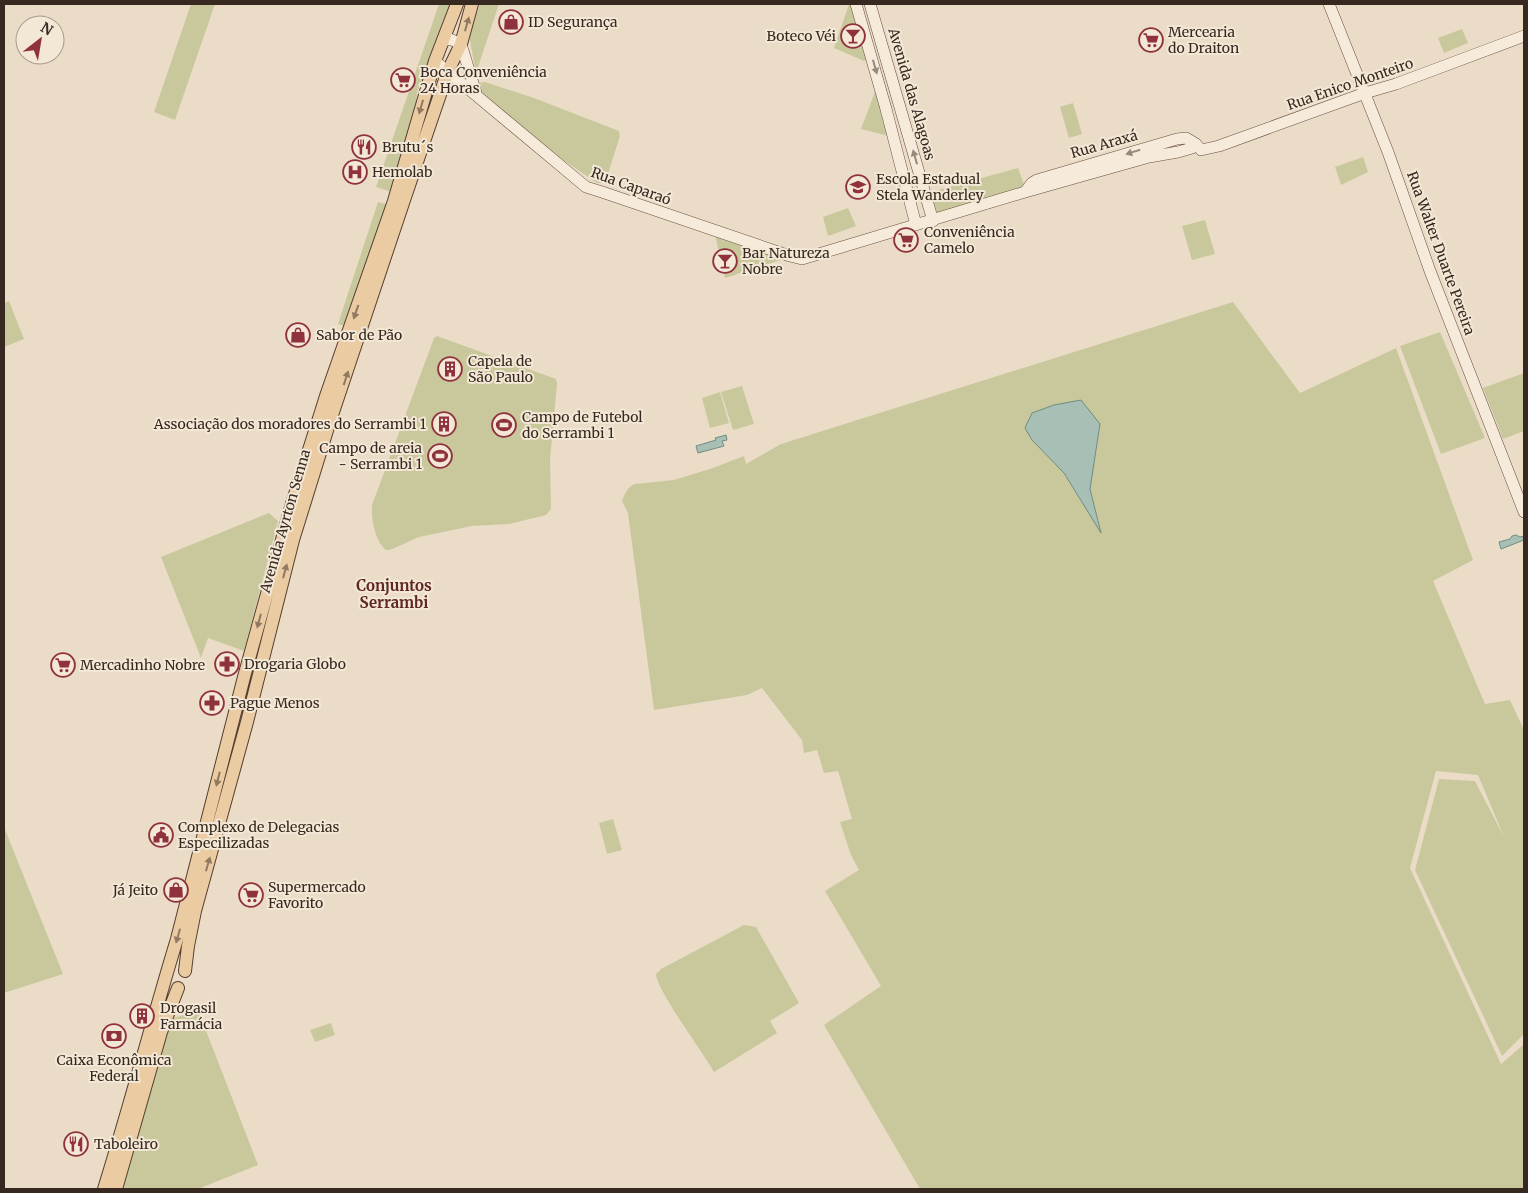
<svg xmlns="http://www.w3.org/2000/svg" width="1528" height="1193" viewBox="0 0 1528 1193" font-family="Merriweather,serif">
	<rect width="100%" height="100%" fill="#ebdcc7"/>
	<path fill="#c9c89c" d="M191 4H215L175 120 154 112Z
		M439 4H452L417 92 415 111 392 192 376 187Z
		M480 4H499L476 73 469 35Z
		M849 4H853L868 60 864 61 834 48Z
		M1462 29 1468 43 1444 53 1438 38Z
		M485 82 534 98 619 131 620 136 605 183H597L547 149 478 90 479 83Z
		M876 89 889 136 861 129Z
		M1073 103 1082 134 1069 138 1060 107Z
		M1363 157 1368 172 1341 185 1335 167Z
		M1018 168 1025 187 937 213 931 192Z
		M378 202 389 205 349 327 338 324Z
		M848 208 856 226 828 236 823 217Z
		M1205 220 1215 254 1192 260 1182 226Z
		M715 235 787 258 725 278Z
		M9 301 24 339 4 347V303Z
		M1233 302 1300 393 1396 348 1473 560 1433 581 1485 704 1510 700 1524 730V1034L1502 1056 1415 870 1439 779 1475 781 1504 837 1478 775 1436 771 1410 868 1501 1064 1524 1044V1189H920L824 1025 881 986 825 891 859 870 851 855 840 822 852 819 838 771 824 773 817 750 804 753 802 740 762 688 747 695 654 710 628 513 622 501C625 494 627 487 635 484L674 480 713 468 744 456 746 464 781 444Z
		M1440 332 1485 438 1441 454 1400 346Z
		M437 336 556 379 557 384 550 460 551 509 546 515 509 524 472 526 419 537 390 550H386C375 542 371 518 372 505L434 338Z
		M1524 373V431L1503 439 1483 388Z
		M742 386 754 424 733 430 721 392Z
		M720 392 729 423 710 428 702 398Z
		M269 513 278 521 244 651 208 638 201 658 161 557Z
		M613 819 622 850 607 854 599 823Z
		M4 827 63 974 4 993Z
		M744 925 756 927 799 1003 770 1021 777 1033 714 1072C704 1054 656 989 656 974L661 969Z
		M198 1010 258 1165 198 1189H123L171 1019Z
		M331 1023 335 1035 315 1042 310 1030Z"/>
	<path fill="#a8bfb6" stroke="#6f8d82" d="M1081 400 1100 424 1090 489 1101 533 1064 473 1032 440 1025 428 1032 413 1054 405Z
		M726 435 727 440 722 441 724 446 698 453 696 446 716 440 715 438Z
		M1516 535 1520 537 1524 536V540L1501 549 1499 542 1510 539 1512 536Z"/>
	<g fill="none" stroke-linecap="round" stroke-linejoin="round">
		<g stroke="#674f41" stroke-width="12">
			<path id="secondary" d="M856 4 886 109 916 225
				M870 4 933 221
				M1329 4 1388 152 1430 271 1524 512
				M443 41 450 39 461 44 476 93
				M435 61 586 187 602 192 790 256 802 259 1025 192 1149 157 1178 152 1192 148 1196 144
				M1025 192 1032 183 1037 180 1177 139 1186 138 1196 144 1201 150 1219 146 1365 93 1396 84 1524 36"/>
		</g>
		<g stroke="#543d31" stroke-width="14">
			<path id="primary" d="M185 971 188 946 195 911 247 722 293 540 329 424 404 200 448 71 461 44 472 4
				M104 1189C130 1106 152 1021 177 939L244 677 291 507 326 396 394 201 435 61 457 4
				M116 1189 161 1032 178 988"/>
		</g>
		<use href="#secondary" stroke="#f6eada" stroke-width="11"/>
		<use href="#primary" stroke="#ebcba2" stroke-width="12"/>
	</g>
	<defs><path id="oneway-solid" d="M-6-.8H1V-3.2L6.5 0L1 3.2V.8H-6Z" transform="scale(1.25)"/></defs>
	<g fill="#917a61">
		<use href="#oneway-solid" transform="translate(467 24) rotate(-74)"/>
		<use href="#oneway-solid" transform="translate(421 107) rotate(106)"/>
		<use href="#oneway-solid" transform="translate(356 312) rotate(109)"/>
		<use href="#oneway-solid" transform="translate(346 378) rotate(-72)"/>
		<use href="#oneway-solid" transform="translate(285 571) rotate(-75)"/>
		<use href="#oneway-solid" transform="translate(259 621) rotate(105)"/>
		<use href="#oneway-solid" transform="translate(218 779) rotate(104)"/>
		<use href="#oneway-solid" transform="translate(208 864) rotate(-74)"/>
		<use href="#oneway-solid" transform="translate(178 936) rotate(106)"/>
	</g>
	<g fill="#968a7d">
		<use href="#oneway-solid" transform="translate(875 67) rotate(74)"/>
		<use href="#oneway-solid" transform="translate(1133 152) rotate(163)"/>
		<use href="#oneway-solid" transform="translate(915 157) rotate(-106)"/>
	</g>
	<defs>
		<g id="shop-ring" transform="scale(1.25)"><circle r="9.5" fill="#f3e7d6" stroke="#90323e" stroke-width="1.5"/><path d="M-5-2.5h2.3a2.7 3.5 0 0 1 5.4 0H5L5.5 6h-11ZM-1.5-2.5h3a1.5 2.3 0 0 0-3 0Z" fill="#90323e"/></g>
		<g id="bar-ring" transform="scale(1.25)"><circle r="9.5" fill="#f3e7d6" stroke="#90323e" stroke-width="1.5"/><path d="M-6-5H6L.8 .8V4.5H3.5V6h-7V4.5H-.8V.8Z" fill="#90323e"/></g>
		<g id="supermarket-ring" transform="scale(1.25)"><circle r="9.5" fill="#f3e7d6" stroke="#90323e" stroke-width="1.5"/><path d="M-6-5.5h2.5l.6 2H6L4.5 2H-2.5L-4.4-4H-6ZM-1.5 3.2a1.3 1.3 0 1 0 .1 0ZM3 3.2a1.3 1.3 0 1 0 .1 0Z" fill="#90323e"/></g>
		<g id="restaurant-ring" transform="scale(1.25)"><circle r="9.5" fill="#f3e7d6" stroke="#90323e" stroke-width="1.5"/><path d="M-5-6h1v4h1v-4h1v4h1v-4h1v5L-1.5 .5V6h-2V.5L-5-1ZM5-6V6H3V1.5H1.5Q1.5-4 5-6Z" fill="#90323e"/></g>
		<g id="hospital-ring" transform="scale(1.25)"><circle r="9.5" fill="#f3e7d6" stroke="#90323e" stroke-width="1.5"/><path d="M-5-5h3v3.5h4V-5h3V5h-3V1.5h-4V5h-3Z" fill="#90323e"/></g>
		<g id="school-ring" transform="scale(1.25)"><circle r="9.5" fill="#f3e7d6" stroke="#90323e" stroke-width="1.5"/><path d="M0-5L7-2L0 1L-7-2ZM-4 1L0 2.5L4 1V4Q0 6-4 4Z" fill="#90323e"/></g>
		<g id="building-ring" transform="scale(1.25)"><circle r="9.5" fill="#f3e7d6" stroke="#90323e" stroke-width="1.5"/><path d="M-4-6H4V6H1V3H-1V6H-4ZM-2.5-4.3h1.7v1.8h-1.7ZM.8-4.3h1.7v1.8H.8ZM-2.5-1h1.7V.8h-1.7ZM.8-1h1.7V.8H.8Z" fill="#90323e"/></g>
		<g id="stadium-ring" transform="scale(1.25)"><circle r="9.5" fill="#f3e7d6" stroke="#90323e" stroke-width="1.5"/><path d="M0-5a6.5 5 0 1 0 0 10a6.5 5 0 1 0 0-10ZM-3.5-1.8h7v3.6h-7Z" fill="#90323e"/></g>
		<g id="pharmacy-ring" transform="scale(1.25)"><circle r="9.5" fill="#f3e7d6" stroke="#90323e" stroke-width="1.5"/><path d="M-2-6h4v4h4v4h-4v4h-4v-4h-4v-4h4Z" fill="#90323e"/></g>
		<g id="civic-ring" transform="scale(1.25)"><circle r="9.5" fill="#f3e7d6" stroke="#90323e" stroke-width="1.5"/><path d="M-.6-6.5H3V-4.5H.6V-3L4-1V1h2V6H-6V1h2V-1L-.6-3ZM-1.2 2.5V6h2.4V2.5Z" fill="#90323e"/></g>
		<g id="bank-ring" transform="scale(1.25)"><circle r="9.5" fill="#f3e7d6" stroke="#90323e" stroke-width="1.5"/><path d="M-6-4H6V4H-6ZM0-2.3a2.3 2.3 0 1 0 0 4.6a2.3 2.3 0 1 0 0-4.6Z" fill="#90323e"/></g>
	</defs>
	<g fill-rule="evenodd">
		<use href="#shop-ring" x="511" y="22"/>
		<use href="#bar-ring" x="853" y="36"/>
		<use href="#supermarket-ring" x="1151" y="40"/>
		<use href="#supermarket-ring" x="403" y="80"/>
		<use href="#restaurant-ring" x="364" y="147"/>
		<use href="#hospital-ring" x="355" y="172"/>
		<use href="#school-ring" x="858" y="187"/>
		<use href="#supermarket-ring" x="906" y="240"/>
		<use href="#bar-ring" x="725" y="261"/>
		<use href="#shop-ring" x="298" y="335"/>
		<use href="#building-ring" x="450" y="369"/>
		<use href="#building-ring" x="444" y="424"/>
		<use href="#stadium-ring" x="504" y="425"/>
		<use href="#stadium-ring" x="440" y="456"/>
		<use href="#pharmacy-ring" x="227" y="664"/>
		<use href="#supermarket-ring" x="63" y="665"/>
		<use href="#pharmacy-ring" x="212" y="703"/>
		<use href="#civic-ring" x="161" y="835"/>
		<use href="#shop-ring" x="176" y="890"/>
		<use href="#supermarket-ring" x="251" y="895"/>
		<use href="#building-ring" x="142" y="1016"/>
		<use href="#bank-ring" x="114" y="1036"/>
		<use href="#restaurant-ring" x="76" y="1144"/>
	</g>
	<g text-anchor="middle" stroke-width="4" stroke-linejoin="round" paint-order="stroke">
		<g font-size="14" fill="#372920" stroke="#f3e7d6" text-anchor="start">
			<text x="528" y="27">ID Segurança</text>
			<text x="1168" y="37">Mercearia<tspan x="1168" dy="16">do Draiton</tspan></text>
			<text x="836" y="41" text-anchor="end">Boteco Véi</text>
			<text x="420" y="77">Boca Conveniência<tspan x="420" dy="16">24 Horas</tspan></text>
			<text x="382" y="152">Brutu´s</text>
			<text x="372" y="177">Hemolab</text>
			<text x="876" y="184">Escola Estadual<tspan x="876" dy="16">Stela Wanderley</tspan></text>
			<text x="924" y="237">Conveniência<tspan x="924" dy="16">Camelo</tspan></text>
			<text x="742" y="258">Bar Natureza<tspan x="742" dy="16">Nobre</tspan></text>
			<text x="316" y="340">Sabor de Pão</text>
			<text x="468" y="366">Capela de<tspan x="468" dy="16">São Paulo</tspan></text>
			<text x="522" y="422">Campo de Futebol<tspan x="522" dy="16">do Serrambi 1</tspan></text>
			<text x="426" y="429" text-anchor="end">Associação dos moradores do Serrambi 1</text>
			<text x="422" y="453" text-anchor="end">Campo de areia<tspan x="422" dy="16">- Serrambi 1</tspan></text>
			<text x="244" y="669">Drogaria Globo</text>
			<text x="80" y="670">Mercadinho Nobre</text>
			<text x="230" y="708">Pague Menos</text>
			<text x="178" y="832">Complexo de Delegacias<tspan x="178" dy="16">Especilizadas</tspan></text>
			<text x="268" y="892">Supermercado<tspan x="268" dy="16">Favorito</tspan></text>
			<text x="158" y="895" text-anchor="end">Já Jeito</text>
			<text x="160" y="1013">Drogasil<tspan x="160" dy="16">Farmácia</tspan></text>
			<text x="114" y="1065" text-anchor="middle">Caixa Econômica<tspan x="114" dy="16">Federal</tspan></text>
			<text x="94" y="1149">Taboleiro</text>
		</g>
		<g font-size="14" fill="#372920" stroke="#f3e7d6">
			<text transform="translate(1350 84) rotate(-19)" y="5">Rua Enico Monteiro</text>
			<text transform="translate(912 94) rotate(74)" y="5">Avenida das Alagoas</text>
			<text transform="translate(1104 144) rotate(-16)" y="5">Rua Araxá</text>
			<text transform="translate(631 186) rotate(20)" y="5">Rua Caparaó</text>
			<text transform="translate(1441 253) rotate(70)" y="5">Rua Walter Duarte Pereira</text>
			<text transform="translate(285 521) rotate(-74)" y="5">Avenida Ayrton Senna</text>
		</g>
		<g font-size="15" font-weight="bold" fill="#602823" stroke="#f3e7d6">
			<text x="394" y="591">Conjuntos<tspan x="394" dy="17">Serrambi</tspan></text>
		</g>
	</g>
	<rect width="1528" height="1193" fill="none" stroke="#372920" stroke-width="10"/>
	<g transform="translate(40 40) rotate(31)"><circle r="24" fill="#f3e7d6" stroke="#a89b8d"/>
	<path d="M0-4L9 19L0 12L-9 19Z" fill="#90323e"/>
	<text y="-8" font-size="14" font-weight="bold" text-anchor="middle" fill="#372920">N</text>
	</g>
</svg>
